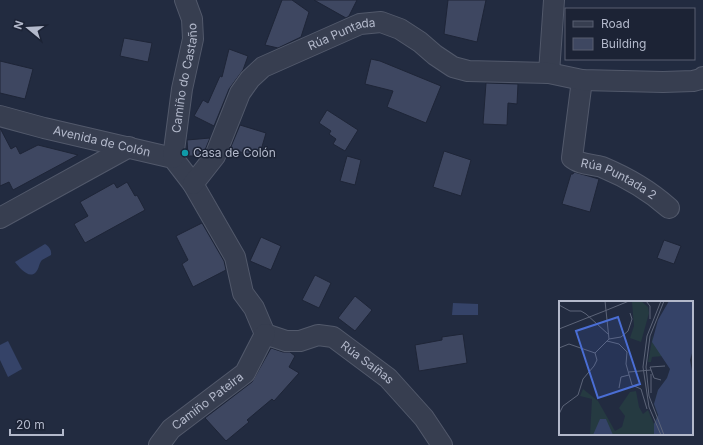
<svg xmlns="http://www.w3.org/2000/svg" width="703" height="445" viewBox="0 0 703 445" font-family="Inter,sans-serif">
	<rect width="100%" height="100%" fill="#222b40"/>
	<path fill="#354368" d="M45 244C49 246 52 251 51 255 48 257 45 258 42 260 39 263 39 269 36 272 29 280 19 267 15 262Z
		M453 303 478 304V315H452Z
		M8 341 22 369 8 377 0 360V345Z"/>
	<path fill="#3e4761" stroke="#1e2537" d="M282 0H292L309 12 301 37 278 48 265 45Z
		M314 0H357L349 16 346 18Z
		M448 0H486L477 42 444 34Z
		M124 38 152 43 148 62 120 56Z
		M229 49 248 56 243 70 229 89 214 126 194 116 203 100 208 103 220 76 222 77Z
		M371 59 380 61 441 86 426 123 387 107 393 91 365 84Z
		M0 61 33 69 25 99 0 93Z
		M486 83 518 84 517 104 508 103 507 125 483 124Z
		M327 110 358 130 345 151 333 144 336 139 329 134 331 131 319 123Z
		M240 125 266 133 259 157 230 149Z
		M0 128 11 149 16 146 20 154 38 145 78 155 13 190 9 182 0 186Z
		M210 138 205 150 201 156H188L187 140Z
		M444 151 471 160 461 196 433 187Z
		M347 156 361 160 355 185 340 181Z
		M574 172 599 179 590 212 562 204 571 174H573Z
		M127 182 135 196 137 195 145 210 85 243 74 224 88 216 80 202 114 183 117 188Z
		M202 223 224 261 226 270 193 287 182 264 188 260 176 236Z
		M261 237 281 246 271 270 250 261Z
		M664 240 681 246 674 264 657 258Z
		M315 275 331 283 319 308 302 300Z
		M355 296 372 310 355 331 338 318Z
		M463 334 467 363 419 371 415 345 442 340V337Z
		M271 348 283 352H290L295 356 289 367 299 373 274 401 272 399 247 420 249 422 226 441 205 418 252 382Z"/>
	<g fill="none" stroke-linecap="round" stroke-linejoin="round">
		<g stroke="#52596b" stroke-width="22">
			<g id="minor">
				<path d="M549 73 554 0"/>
				<path id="s1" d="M582 80 572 158C580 165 593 164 602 167 626 177 650 191 669 208"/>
				<path id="s2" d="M0 116 44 128 173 158 193 184 235 257 243 293 254 308 265 334"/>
				<path id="s3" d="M173 158 182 89 193 39 192 19 185 0"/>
				<path id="s4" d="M193 184 215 156 240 93 250 79 263 67 360 24 381 22 400 29 420 42 435 55 453 67 468 71 549 73 582 80 663 82 693 81 701 79 703 77"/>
				<path d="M0 218 129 147"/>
				<path id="s5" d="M265 334 286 341H300L318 335 333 337 388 378 424 418 442 445"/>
				<path id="s6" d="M159 445 171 429 245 373 265 334"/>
			</g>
		</g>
		<use href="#minor" stroke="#373e50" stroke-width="20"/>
	</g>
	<circle fill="#0f9aa8" stroke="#1c2335" stroke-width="1.5" cx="185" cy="153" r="4"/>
	<g text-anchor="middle" stroke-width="3" stroke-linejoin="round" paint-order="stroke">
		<g font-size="12" fill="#b3b9cb" stroke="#1c2335">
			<text dy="4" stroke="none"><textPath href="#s4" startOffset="224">Rúa Puntada</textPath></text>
			<text dy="4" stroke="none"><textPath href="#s3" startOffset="81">Camiño do Castaño</textPath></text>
			<text dy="4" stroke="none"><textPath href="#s2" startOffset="105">Avenida de Colón</textPath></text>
			<text dy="4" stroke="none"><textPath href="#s1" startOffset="130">Rúa Puntada 2</textPath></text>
			<text dy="4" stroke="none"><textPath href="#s5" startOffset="113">Rúa Saíñas</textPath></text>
			<text dy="4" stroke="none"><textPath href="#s6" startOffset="66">Camiño Pateira</textPath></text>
		</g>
		<g font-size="12" fill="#b3b9cb" stroke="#1c2335" text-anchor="start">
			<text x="193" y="157">Casa de Colón</text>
		</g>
	</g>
	<g transform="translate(559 301)">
		<rect width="134" height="134" fill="#222b40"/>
		<path d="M82 0 89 6 90 12 82 41 71 37 75 25 73 1ZM94 34V41L104 55 93 56 92 61H89ZM24 88 39 100 56 130 63 126 66 115 60 107 71 91 77 90 80 106 84 113 89 109 95 123 99 114 95 103 99 89 129 134H31L33 98 21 95Z" fill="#253a41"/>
		<path d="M110 0H134V49L131 59 134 75V134H95V123L99 114 95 103 99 89 108 77 111 68 93 41 99 19ZM41 118H47L54 134H34Z" fill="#354368"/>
		<path fill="none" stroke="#5c6478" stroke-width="1" d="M87 0 91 5V18M102 0 88 35 84 66 90 106 102 134M105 0 91 35 87 66 90 95 105 134M0 4 11 10H22L27 13 49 33M48 9 70 0M0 28 48 9M50 38 62 36 69 30 73 18 71 12M48 40 60 43 68 51 67 63 73 84 82 88 88 108M0 47 10 43 36 52M36 52 50 38 46 0M70 71 92 69M102 79 95 77 91 66 106 65M60 87 62 76 70 74M92 92V73M0 113 4 105 19 94 24 78 35 65 38 59 36 52"/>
		<path fill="#4a6ed4" fill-opacity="0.15" stroke="#4a6ed4" stroke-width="2" d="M59 16 81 83 39 97 17 30Z"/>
		<rect width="134" height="134" fill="none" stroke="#b3b9cb" stroke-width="2"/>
	</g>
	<rect x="565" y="8" width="130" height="52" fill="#1c2335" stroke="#585f71"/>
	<rect x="573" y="21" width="20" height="6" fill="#373e50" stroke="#585f71"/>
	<text x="601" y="28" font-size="12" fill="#b3b9cb">Road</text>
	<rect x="573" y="38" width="20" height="12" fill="#3e4761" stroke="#585f71"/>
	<text x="601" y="48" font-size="12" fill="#b3b9cb">Building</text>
	<g transform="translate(28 28) rotate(288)" stroke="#1c2335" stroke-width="3" paint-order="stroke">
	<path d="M0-3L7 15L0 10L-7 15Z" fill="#b3b9cb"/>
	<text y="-6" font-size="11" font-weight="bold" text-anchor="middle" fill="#b3b9cb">N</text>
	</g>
	<path d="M10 429v6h53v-6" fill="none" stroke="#b3b9cb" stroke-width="2"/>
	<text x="16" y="429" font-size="12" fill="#b3b9cb" stroke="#1c2335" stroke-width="3" paint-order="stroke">20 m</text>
</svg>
